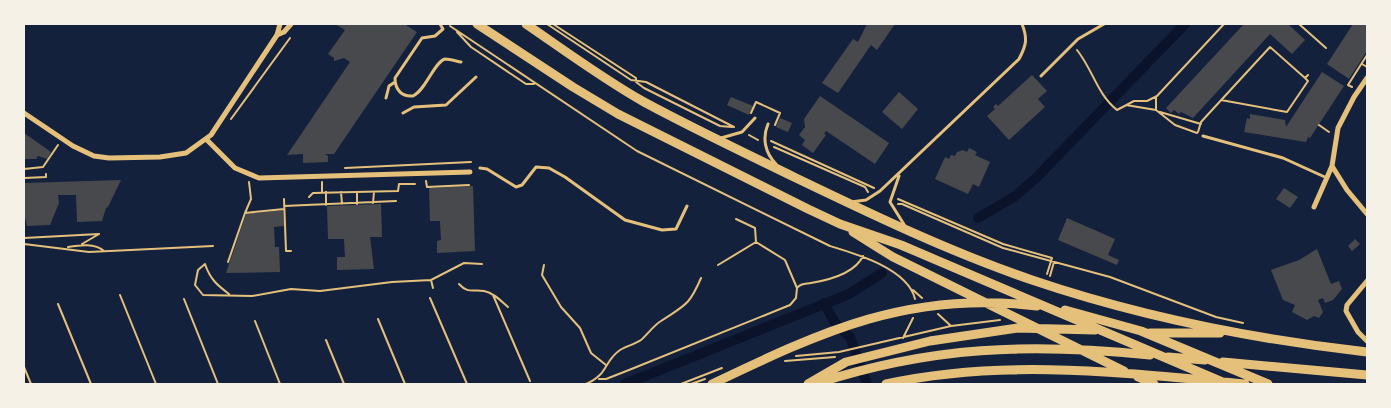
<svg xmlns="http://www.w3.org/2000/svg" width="1391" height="408" viewBox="0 0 1391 408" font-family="'Nunito Sans',sans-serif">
	<rect width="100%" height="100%" fill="#14213d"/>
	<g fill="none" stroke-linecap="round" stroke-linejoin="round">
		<path stroke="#0b132b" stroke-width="10" d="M978 218 1014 197 1036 178 1185 24
			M824 303 835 323 850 337 867 384
			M625 384 849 294 882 273"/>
	</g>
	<path fill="#48494c" d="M335 24H404L417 32 334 154H325L328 156V162L303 163V154L287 155 350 62 344 58 334 61V58L328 54 345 30Z
		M867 24H895L877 50 871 45 838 93 822 83 853 39 858 42Z
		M1244 24H1288L1305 40 1292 54 1270 34 1193 118 1181 112 1179 114 1174 110 1171 113 1166 108Z
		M1353 24 1367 25V51L1349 79 1327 64Z
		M1322 72 1344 86 1310 138 1308 137 1306 142 1244 132 1247 118 1250 119V114L1285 120 1286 127Z
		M1032 75 1047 91 1038 99 1045 107 1009 140 987 116 995 109 993 107 996 104 998 106Z
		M899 92 918 109 902 129 882 112Z
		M820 96 889 143 875 164 826 131 824 134 826 135 813 153 802 145 805 140 799 135 805 127 804 119Z
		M731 97 753 106 749 115 727 105Z
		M780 118 792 123 788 132 776 127Z
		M24 133 51 152 47 159 38 156 36 159H24Z
		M969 148 977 152 975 155 990 162 979 187 973 184 968 194 935 179 945 157 949 159 951 155 955 156 957 152 963 150 967 152Z
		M121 180 108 207 106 208 102 221 77 222 76 195H58L59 203 50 225 27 226 24 212V183Z
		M473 186 475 251 437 253V241L441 240 440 221H430L429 188Z
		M1284 188 1298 197 1290 208 1276 199Z
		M381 204 382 237H370L374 269 337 270V257H345L344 239H328L327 206Z
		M283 210 284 226 274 227 275 247H279L280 272 226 273 246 214Z
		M1067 218 1115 239 1108 255 1119 260 1117 265 1058 240Z
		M1355 239 1360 244 1352 251 1348 246Z
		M1317 249 1331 284 1339 281 1342 289 1333 300 1325 303 1323 298 1318 300 1323 312 1319 318 1314 316 1307 320 1292 312 1295 305 1283 300 1271 270 1299 260Z"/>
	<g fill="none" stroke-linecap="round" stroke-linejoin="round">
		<path stroke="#e5c07b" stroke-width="2" d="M547 24 631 80 646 82 734 127
			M553 24 636 78V82L644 88 720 126 732 127
			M1299 24 1326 48
			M450 26 637 151 830 246C857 254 908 269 915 299
			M457 32 471 47 526 84H534
			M1077 50C1093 70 1097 94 1117 110L1134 101H1147L1157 96 1224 24
			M1362 64 1367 67
			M1352 87 1348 85 1367 55
			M1221 100 1287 112 1308 81 1305 78
			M1126 105 1156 110 1175 125 1197 133
			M1156 110V97
			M1160 112 1201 124
			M751 113 756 102 780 113 775 125
			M231 119 290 38
			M1319 125 1329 132
			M1198 132 1201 122 1270 47 1305 78 1308 75
			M749 135 758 140
			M771 141 874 188
			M774 147 865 187 868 192
			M345 168 471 162
			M24 169 43 167 58 145
			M24 178 46 177V174
			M426 181 427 187 469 185
			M322 182V192
			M326 192V205
			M341 192 342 204
			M357 192V204
			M309 197 313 193 398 191 399 184H415
			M284 199 286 251H291
			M898 199 1003 244 1052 258 1047 274
			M373 203 374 192
			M898 204H902L1003 248 1110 277 1216 317 1243 323
			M284 206 396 201
			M245 213 251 199 249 182
			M24 238 99 234
			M756 242 785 260 797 288
			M24 244 89 252 213 246
			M82 244 99 234
			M68 247C80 245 95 243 104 251
			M228 262 245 213 284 209
			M544 265 542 275 561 307 580 328 591 353 606 365
			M718 265 756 242 755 228 736 219
			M1050 276 1054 262
			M431 280 433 288
			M459 284C468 294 473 289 484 291 494 293 501 301 508 307
			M913 290 922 298
			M229 294C217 285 210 279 205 264L198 270 195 285 203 295 252 296 291 289 320 291 392 282 431 280 464 263 482 264
			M120 295 156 384
			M493 295 530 381
			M430 298 467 384
			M184 299 218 384
			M58 304 91 384
			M938 314 951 326
			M378 319 405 384
			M255 321 280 384
			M903 338 913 318
			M326 340 344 384
			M796 356 839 352 951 326 1000 320
			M785 361 835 357
			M24 367 31 384
			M599 379H606L629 370 790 305 796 298 797 288C801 283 805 284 811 283 829 280 855 273 863 256
			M586 384C609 374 603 362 620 350 627 346 635 344 641 340 648 334 653 326 661 321 685 305 689 306 701 278
			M681 384 722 368
			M691 384 705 379"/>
		<path stroke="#e5c07b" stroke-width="3" d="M440 24 443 29 435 36 422 38 395 78C395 90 402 97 413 96 426 90 434 62 445 59 449 59 456 61 461 62
			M1041 76 1078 39 1104 24
			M386 98 389 86 395 82
			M403 113 414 107 446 105 476 77
			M768 124C762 138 765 153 776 164
			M1203 136 1283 158 1327 178
			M721 138 742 132 755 118
			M480 168 487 169 516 187 522 185 536 167 549 168 565 177 625 220 662 230 676 229 687 206
			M899 176 890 202 905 226
			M851 202 866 200 880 191 1019 59C1026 46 1028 39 1022 24"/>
		<path stroke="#e5c07b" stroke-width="5" d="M277 35 284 32 291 24
			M24 113 73 146 94 156 109 158 160 157 186 153 211 135 277 35 280 24
			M207 140 235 168 259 178 470 172
			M1332 166 1347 190 1367 214
			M1314 207 1332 166 1338 128 1354 97 1367 78
			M1367 281 1347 305 1346 311 1358 332 1367 341"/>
		<path stroke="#e5c07b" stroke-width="9" d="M477 24 573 87 618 114 808 209 840 224 901 245 1227 384
			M526 24C564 50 603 79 644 102 694 129 745 153 796 178 873 215 950 252 1032 280 1141 317 1253 339 1367 352
			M853 232 893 257 1124 371
			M1065 310 1141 331 1268 384
			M1150 333H1220
			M1168 357 1205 360
			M1223 362 1367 375
			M1138 377 1154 384
			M712 384C823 331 910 290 1037 306
			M808 384 846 362 930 341 1018 328 1095 330
			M815 384C931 346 1030 343 1150 355
			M886 384C1005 358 1125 373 1245 384"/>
	</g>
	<rect width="1391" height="408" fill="none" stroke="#f6f1e7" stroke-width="50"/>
</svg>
